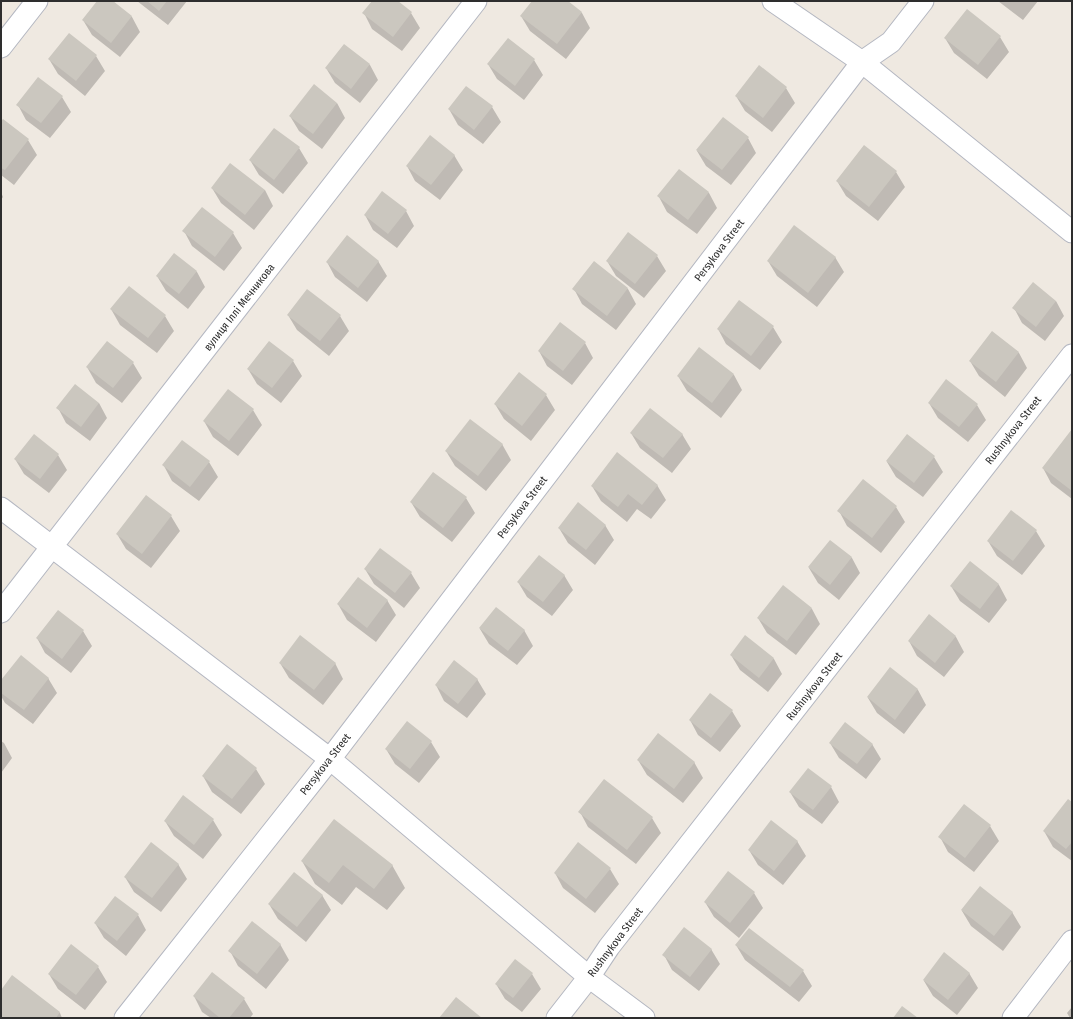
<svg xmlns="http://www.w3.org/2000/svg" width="1073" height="1019" viewBox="0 0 1073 1019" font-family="'Fira Sans Condensed',sans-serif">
	<rect width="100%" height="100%" fill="#efe9e1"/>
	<path fill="#0003" d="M98 1H112L132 17 140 32 120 57 92 35 83 20Z
		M137 1H187L168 25Z
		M373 1H396L411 13 420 28 402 51 372 29 364 13Z
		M533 1H566L582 13 590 28 566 59 530 31 521 16Z
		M998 1H1038L1023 20Z
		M1000 37 1009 52 987 79 954 53 945 38Z
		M344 45 370 65 378 80 360 103 335 83 326 68Z
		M96 56 105 71 85 96 58 74 49 59Z
		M534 60 543 75 524 100 497 79 488 64Z
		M760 67 786 88 795 103 772 132 745 111 736 96Z
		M62 97 71 112 50 138 26 120 18 105Z
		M337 103 345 118 322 149 299 131 290 116Z
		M492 107 501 122 483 144 458 125 449 109Z
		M3 120 28 140 37 155 14 185 1 175V123Z
		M748 138 756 153 731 185 706 166 697 151Z
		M864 146 896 172 905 187 878 221 846 196 837 181Z
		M299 148 308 163 283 194 259 175 250 160Z
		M454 155 463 170 440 200 415 181 407 166Z
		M679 170 709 193 717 208 697 234 667 212 659 197Z
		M212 188 265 190 273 206 254 230 221 203Z
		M1 192 3 197 1 200Z
		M406 211 414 226 397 248 373 230 365 215Z
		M184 231 233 233 242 248 224 271 192 246Z
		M174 255 197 272 205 287 188 309 166 291 157 276Z
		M657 256 666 271 644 298 616 276 607 261Z
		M835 257 844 272 817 307 777 276 768 261Z
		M378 261 387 276 367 302 335 277 327 262Z
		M594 262 628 289 636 304 616 330 582 304 574 289Z
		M1056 301 1064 316 1045 341 1022 323 1014 308Z
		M111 309 165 316 174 331 157 353 120 325Z
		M288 315 340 316 349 331 329 356 297 330Z
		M773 327 782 342 760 370 726 344 718 329Z
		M992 332 1019 353 1027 368 1005 397 979 376 970 361Z
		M269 342 293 361 302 376 281 403 257 384 248 369Z
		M585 343 593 358 572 385 547 366 539 351Z
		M700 349 734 375 742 390 721 418 687 391 678 376Z
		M133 363 142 378 122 403 96 383 87 367Z
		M519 374 546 395 555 410 531 441 504 419 495 404Z
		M99 403 107 418 90 441 66 423 58 408Z
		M929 403 977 405 986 420 968 442 938 418Z
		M253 410 262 425 238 456 213 437 204 421Z
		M1072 431V499L1051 483 1043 468Z
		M631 433 682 434 691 449 672 473 640 448Z
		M502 444 511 460 486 491 455 466 446 451Z
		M58 455 67 470 49 493 24 474 15 459Z
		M934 457 943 472 923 497 896 477 887 462Z
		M209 462 218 477 199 501 172 481 164 466Z
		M863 480 896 507 905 522 881 553 847 526 839 511Z
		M657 485 666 500 651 519 637 509 627 522 601 501 592 486Z
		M466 498 475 513 452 542 420 517 411 502Z
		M171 516 180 531 151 568 126 549 117 534Z
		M605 525 614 540 595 565 568 543 559 528Z
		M1036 531 1045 546 1022 575 997 556 988 541Z
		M830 541 852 558 860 573 839 600 818 583 809 568Z
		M970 562 999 585 1007 600 989 623 960 601 951 586Z
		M365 569 411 573 420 588 404 608 374 584Z
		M564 575 573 590 552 616 527 597 518 582Z
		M783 587 812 609 820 624 796 655 767 633 758 618Z
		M387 600 396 615 376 642 347 620 338 604Z
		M58 611 83 631 92 646 71 673 45 653 37 638Z
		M929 615 956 637 964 652 944 677 917 656 909 641Z
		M480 629 524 630 533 646 517 665 489 644Z
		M745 637 774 659 782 674 768 692 740 670 731 655Z
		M280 663H335L343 679 323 705 289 678Z
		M891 669 918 690 926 705 904 734 877 713 868 698Z
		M48 678 57 693 33 724 5 703 1 696V682Z
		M477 679 486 694 467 718 444 701 436 685Z
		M732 711 741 726 720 752 698 735 690 720Z
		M1 741 4 743 12 758 1 773Z
		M431 742 440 757 419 783 395 764 386 749Z
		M830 743 872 744 881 759 866 779 839 758Z
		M638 760 694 762 703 778 683 803 647 775Z
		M256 769 265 784 241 814 212 792 203 776Z
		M831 787 839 802 822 824 799 807 790 792Z
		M1072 804V861L1053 847 1044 831Z
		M580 812 652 818 661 833 636 864 588 827Z
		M213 820 222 835 203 859 174 836 165 821Z
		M990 826 999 841 974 872 948 852 940 837Z
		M797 841 806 856 783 885 758 865 749 850Z
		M302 861 392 865 405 888 387 910 356 887 342 905 315 884Z
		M178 864 187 879 161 912 134 892 125 877Z
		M610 869 619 884 595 913 563 888 555 873Z
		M754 893 763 908 739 938 714 917 705 902Z
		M322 895 331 910 306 942 278 919 269 904Z
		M962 911 1012 912 1021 927 1003 951 971 926Z
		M138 915 146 930 126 956 104 938 95 923Z
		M280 944 289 960 266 989 238 966 230 951Z
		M736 945 803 971 812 986 799 1002 745 960Z
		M71 946 98 967 107 982 85 1010 58 989 49 974Z
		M711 949 720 964 699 991 672 970 664 955Z
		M969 973 978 988 957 1015 933 996 924 981Z
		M532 974 541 989 522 1012 505 999 496 984Z
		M13 977 60 1013 62 1018H1V992Z
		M194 996 244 999 253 1014 250 1018H211L202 1012Z
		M1072 1007V1018H1070L1067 1013Z"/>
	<path fill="#cbc7bf" d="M97 1H113L132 16 111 43 82 20Z
		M147 1H167L159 11Z
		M372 1H398L412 12 393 37 362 13Z
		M532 1H568L582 12 557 44 520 16Z
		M967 9 1001 36 978 65 944 38Z
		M69 33 97 55 76 81 48 59Z
		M508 38 535 59 515 86 487 64Z
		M344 44 370 64 351 89 325 68Z
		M759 65 787 87 763 118 735 96Z
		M38 77 63 96 41 123 16 105Z
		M314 84 337 103 313 134 289 116Z
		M466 86 493 106 474 130 448 109Z
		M723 117 749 137 722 170 696 150Z
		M3 119 29 139 5 170 1 168V121Z
		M274 128 300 147 274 180 249 160Z
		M430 135 455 155 431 185 406 166Z
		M864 145 897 171 869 207 836 181Z
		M230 163 265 190 245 215 211 188Z
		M679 169 709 192 688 220 657 196Z
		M382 191 407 210 388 234 364 215Z
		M202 207 234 232 215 257 182 231Z
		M794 225 836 257 808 293 767 261Z
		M628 232 658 255 635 284 606 261Z
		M347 235 379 261 358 288 326 262Z
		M174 253 197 271 179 294 156 276Z
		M594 261 628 288 607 316 572 289Z
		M1033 282 1056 301 1036 327 1012 308Z
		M129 286 166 315 148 338 110 309Z
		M307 289 341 315 320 341 287 315Z
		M739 300 774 326 751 356 717 329Z
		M560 322 586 342 563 371 538 351Z
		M992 331 1019 352 996 382 969 361Z
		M107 341 134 362 113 388 86 367Z
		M269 341 294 360 272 388 247 369Z
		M699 347 734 374 712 403 677 376Z
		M519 372 547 394 522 426 494 404Z
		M946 379 978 404 959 427 928 403Z
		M75 384 99 403 81 427 56 408Z
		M228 389 254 409 229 441 203 421Z
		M650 408 683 434 663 458 630 433Z
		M470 419 503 444 478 476 445 451Z
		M1072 429V491L1042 468Z
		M34 434 59 454 40 479 14 459Z
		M907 434 935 456 914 483 886 461Z
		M182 440 210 461 190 487 162 465Z
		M617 452 658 485 642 505 628 494 618 507 591 486Z
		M433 472 467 497 443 528 410 502Z
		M863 479 897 506 872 538 837 511Z
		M146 495 172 515 142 554 116 534Z
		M578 502 606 525 586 550 558 528Z
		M1011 510 1037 530 1013 561 987 541Z
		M830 540 852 557 830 585 808 567Z
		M380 548 412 572 395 593 364 569Z
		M539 555 565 575 543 602 517 582Z
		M970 561 999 584 980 609 950 586Z
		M358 577 388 600 367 628 337 604Z
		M783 585 812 608 787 641 757 618Z
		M496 607 525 630 508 651 479 628Z
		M58 610 84 630 62 659 36 638Z
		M929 614 956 636 935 663 908 641Z
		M300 635 336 663 314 690 279 663Z
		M745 635 774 658 759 678 730 655Z
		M21 655 49 678 24 710 1 693V680Z
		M454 660 478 679 458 704 435 685Z
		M890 667 918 689 895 720 867 697Z
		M710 693 733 710 711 738 689 720Z
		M407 721 432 741 410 769 385 749Z
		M845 722 873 744 857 764 829 743Z
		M658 733 695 762 674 789 637 760Z
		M227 744 257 768 232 799 202 776Z
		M808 768 832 786 813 810 789 792Z
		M604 779 653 817 627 850 578 812Z
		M183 795 214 819 194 845 164 821Z
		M1068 799 1072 802V842L1066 849 1043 831Z
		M964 804 991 825 965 858 938 837Z
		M334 819 393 865 374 889 343 865 329 883 301 861Z
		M771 820 798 841 774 871 748 850Z
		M151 842 179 864 152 898 124 877Z
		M578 842 611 868 586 899 554 873Z
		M728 871 755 892 730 923 704 902Z
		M294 872 323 895 297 927 268 904Z
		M980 886 1013 912 994 936 961 910Z
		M115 896 139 914 117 941 94 923Z
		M252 921 281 944 257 974 228 951Z
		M684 927 712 949 690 977 662 955Z
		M749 928 804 970 790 987 735 945Z
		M71 944 99 966 76 995 48 974Z
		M944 952 970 973 948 1000 923 980Z
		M515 959 533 973 513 998 495 984Z
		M212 972 245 998 229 1018H220L193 996Z
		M12 975 60 1012 56 1018 1 1017V990Z
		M456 997 482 1018H439Z
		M902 1006 918 1018H893Z"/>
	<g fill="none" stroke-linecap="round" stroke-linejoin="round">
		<g stroke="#b4b7c1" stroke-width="23">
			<path id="street" d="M773 1 862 62 1072 232
				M1 47 37 1
				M1 508 330 759 589 977 644 1018
				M1 612 476 1
				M125 1018 330 759 862 62 891 42 923 1
				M557 1018 589 977 609 947 1072 355
				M1013 1018 1072 941"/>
		</g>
		<use href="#street" stroke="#fff" stroke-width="21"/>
	</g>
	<g text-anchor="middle" stroke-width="4" stroke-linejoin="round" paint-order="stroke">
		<g font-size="11" fill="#2e2e2e" stroke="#fff">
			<text transform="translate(719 250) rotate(-53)" y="4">Persykova Street</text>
			<text transform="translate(239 307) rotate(-52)" y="4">вулиця Іллі Мечникова</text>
			<text transform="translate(1013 430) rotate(-52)" y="4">Rushnykova Street</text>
			<text transform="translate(522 507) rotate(-53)" y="4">Persykova Street</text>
			<text transform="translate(814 686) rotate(-52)" y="4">Rushnykova Street</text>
			<text transform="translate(325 764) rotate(-52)" y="4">Persykova Street</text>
			<text transform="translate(615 942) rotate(-53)" y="4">Rushnykova Street</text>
		</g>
	</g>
	<rect width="1073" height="1019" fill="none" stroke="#2e2e2e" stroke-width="4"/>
</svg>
